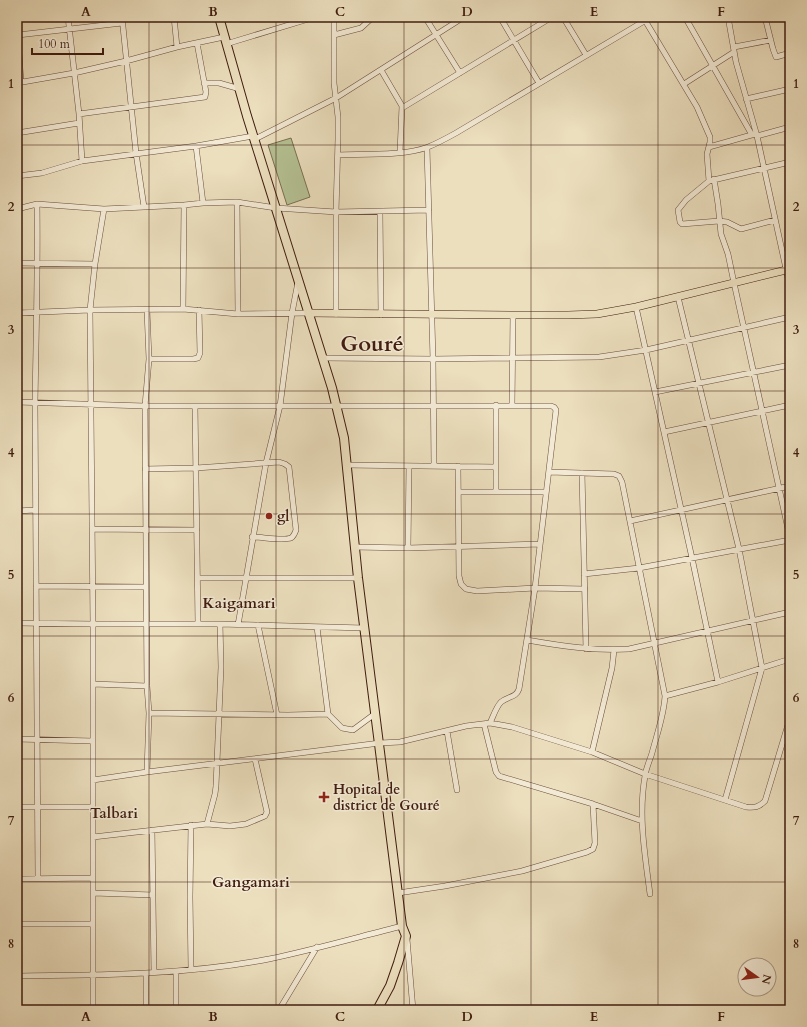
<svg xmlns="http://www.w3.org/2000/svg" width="807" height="1027" viewBox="0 0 807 1027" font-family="Cardo,serif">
	<rect width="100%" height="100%" fill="#ecdfbe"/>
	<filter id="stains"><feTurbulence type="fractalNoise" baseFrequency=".005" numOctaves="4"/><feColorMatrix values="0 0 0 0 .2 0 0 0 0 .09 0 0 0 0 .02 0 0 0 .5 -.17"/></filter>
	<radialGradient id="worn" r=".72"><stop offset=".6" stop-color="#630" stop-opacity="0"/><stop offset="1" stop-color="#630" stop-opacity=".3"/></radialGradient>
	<path fill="#b5c294" stroke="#7a6f52" d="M291 138 310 197 287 205 268 145Z"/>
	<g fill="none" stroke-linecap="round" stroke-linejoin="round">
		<g stroke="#6a4d3b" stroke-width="6">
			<path id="minor" d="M68 17 79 114 82 161
				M122 17 136 153 144 207
				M174 17 177 47
				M334 17V83L338 117V139L336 212V314
				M425 17 460 73
				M500 17 539 83
				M563 17 586 55
				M643 17 697 107 710 137V142L707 154 709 181
				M685 17 752 135
				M728 17 736 62 757 136 790 287
				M765 17 773 49 776 57 790 53
				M17 25 21 82
				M18 35 122 23
				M334 35 361 28 373 17
				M226 44 315 17
				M734 47 771 40
				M381 70 402 106 400 152
				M17 83 74 73 126 61 177 47 224 37
				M204 83H219L240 89
				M684 84 734 52
				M746 99 790 89
				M402 108 552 17
				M79 114 205 97 206 92 197 43
				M17 133 79 123
				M757 136 790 127
				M255 139 336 98 464 17
				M196 146 203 203
				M709 147 755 134
				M427 148 433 359 434 466
				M338 155C363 154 405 156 428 147 438 143 447 138 456 133L651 17
				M17 176 42 173 82 161 196 146 253 136
				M714 179 718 204 721 234 728 254 734 283 790 538
				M237 202 238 314
				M37 204C38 271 36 337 35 404 35 562 36 720 38 878
				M17 209 37 204 104 209 184 205 203 203 237 202 276 208 336 212 429 210
				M380 212 381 315
				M775 220 741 229 727 222 719 221 682 224 680 222 678 210 686 200 709 181 790 162
				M17 263 95 264
				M678 297 739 549 762 668 725 800
				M636 307 692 558 718 682
				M183 309 184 205
				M17 313 90 310 183 309 238 314 309 313
				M323 358 433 359 599 357 646 350 790 317
				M149 359H193L198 358 200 353 199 310
				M655 392 790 365
				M17 402 145 406H551L554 407 556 410 535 588 519 689C516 698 508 696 501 702 496 707 493 717 490 723
				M496 405V492
				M512 405 513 315
				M195 406 198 624
				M664 432 790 405
				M346 465 496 467
				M458 466 459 576 461 584 466 589 477 591 535 588 585 589
				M145 469 196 468 279 462 285 464 289 467 296 530C295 533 294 536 291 538 283 541 262 537 252 537
				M549 472 614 474 619 476 622 482 665 696C664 715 657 734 652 753 650 760 646 768 645 776 638 816 645 855 650 894
				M582 473 586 649
				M459 492H546
				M17 511 35 510
				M630 521 790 486
				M92 529 197 530
				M354 547 408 548 540 544
				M408 548 409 466
				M584 574 639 568 790 540
				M198 578H358
				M36 586 146 587
				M17 623 93 624H220L364 628
				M238 625 266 463 280 406 292 313 298 282
				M258 625 277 715
				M317 627 328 714
				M527 640C561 646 595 651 629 649L790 612
				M93 684 147 686
				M665 696 718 682 790 659
				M149 713 288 715 328 714 342 728 353 730 376 713
				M484 724 496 772 499 776 593 804 642 821
				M447 731 457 790
				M17 739 93 741
				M592 752 612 668 614 650
				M147 772 149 713 147 686 145 406 149 359 147 310
				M93 780 147 772 380 743 400 742 466 726 490 723 512 727 592 752 645 774 746 807C755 808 759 807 765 801L790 718
				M17 807H93
				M207 824 215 794 216 786 221 667 220 624
				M191 825 190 897 191 969
				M152 830 154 972
				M93 837 207 824 230 826 246 824 265 816 267 812 255 759
				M17 879 93 878
				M93 893 153 895
				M398 893 445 886 522 871 587 852 593 849 595 843 593 804
				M17 924H93
				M407 939 413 1010
				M146 973V1010
				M17 976C101 975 186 975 269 959 313 950 358 937 402 926
				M93 1010V624L90 310 95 264 104 209
				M176 1010V971
				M279 1010 317 947"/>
		</g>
		<g stroke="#3f1c0f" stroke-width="8">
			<path id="major" d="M309 313 513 315H568L597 314 636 307 790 269"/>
		</g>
		<g stroke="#3f1c0f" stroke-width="10">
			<path id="highway" d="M219 17 247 116 332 388 344 438 358 578 402 926 406 936 398 963 390 986 377 1010"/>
		</g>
		<use href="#minor" stroke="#f3ead5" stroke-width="5"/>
		<use href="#major" stroke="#ecdfbe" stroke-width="7"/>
		<use href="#highway" stroke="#ecdfbe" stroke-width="8"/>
	</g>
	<path fill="none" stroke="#3f1c0f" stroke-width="1" stroke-opacity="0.55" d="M149 17V1010M276 17V1010M404 17V1010M531 17V1010M658 17V1010M17 145H790M17 268H790M17 391H790M17 514H790M17 636H790M17 759H790M17 882H790"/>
	<g fill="#8f2418" stroke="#f3ead5" stroke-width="1.5">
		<circle cx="269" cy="516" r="4"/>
		<path d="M322 791h4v4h4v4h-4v4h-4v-4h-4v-4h4z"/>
	</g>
	<g text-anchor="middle" stroke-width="3" stroke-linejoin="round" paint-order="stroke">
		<g font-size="14" font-weight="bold" fill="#3f1c0f" stroke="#f3ead5" text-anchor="start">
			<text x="277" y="521">gl</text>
			<text x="333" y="794">Hopital de<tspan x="333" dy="16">district de Gouré</tspan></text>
		</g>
		<g font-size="15" font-weight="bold" fill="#3f1c0f" stroke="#f3ead5">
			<text x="239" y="608">Kaigamari</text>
			<text x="114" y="818">Talbari</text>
			<text x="251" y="887">Gangamari</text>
		</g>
		<g font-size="22" font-weight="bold" fill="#3f1c0f" stroke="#f3ead5">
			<text x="372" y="351">Gouré</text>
		</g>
	</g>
	<rect width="807" height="1027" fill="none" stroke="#ecdfbe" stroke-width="44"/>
	<g transform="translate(757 977) rotate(104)"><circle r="19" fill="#f3ead5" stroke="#ab9886"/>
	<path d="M0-3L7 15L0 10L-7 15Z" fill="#8f2418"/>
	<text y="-6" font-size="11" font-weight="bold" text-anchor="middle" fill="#3f1c0f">N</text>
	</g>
	<path d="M32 48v6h71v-6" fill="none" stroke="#3f1c0f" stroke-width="2"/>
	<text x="38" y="48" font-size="12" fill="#3f1c0f" stroke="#f3ead5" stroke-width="3" paint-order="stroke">100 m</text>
	<rect x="22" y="22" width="763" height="983" fill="none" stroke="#3f1c0f" stroke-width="1.5"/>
	<g font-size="13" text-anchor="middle" font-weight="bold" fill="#3f1c0f">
		<text x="86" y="16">A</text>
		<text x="213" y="16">B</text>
		<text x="340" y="16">C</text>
		<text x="467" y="16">D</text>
		<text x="594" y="16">E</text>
		<text x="721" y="16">F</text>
		<text x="11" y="88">1</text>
		<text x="796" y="88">1</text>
		<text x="11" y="211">2</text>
		<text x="796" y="211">2</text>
		<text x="11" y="334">3</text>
		<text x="796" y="334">3</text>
		<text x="11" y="457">4</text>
		<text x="796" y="457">4</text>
		<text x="11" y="579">5</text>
		<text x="796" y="579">5</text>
		<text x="11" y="702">6</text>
		<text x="796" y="702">6</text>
		<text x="11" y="825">7</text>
		<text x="796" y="825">7</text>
		<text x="11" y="948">8</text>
		<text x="796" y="948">8</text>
		<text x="86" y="1021">A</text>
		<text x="213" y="1021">B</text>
		<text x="340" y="1021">C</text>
		<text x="467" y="1021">D</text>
		<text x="594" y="1021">E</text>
		<text x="721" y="1021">F</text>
	</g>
	<rect width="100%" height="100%" filter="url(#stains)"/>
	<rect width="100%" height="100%" fill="url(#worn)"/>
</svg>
